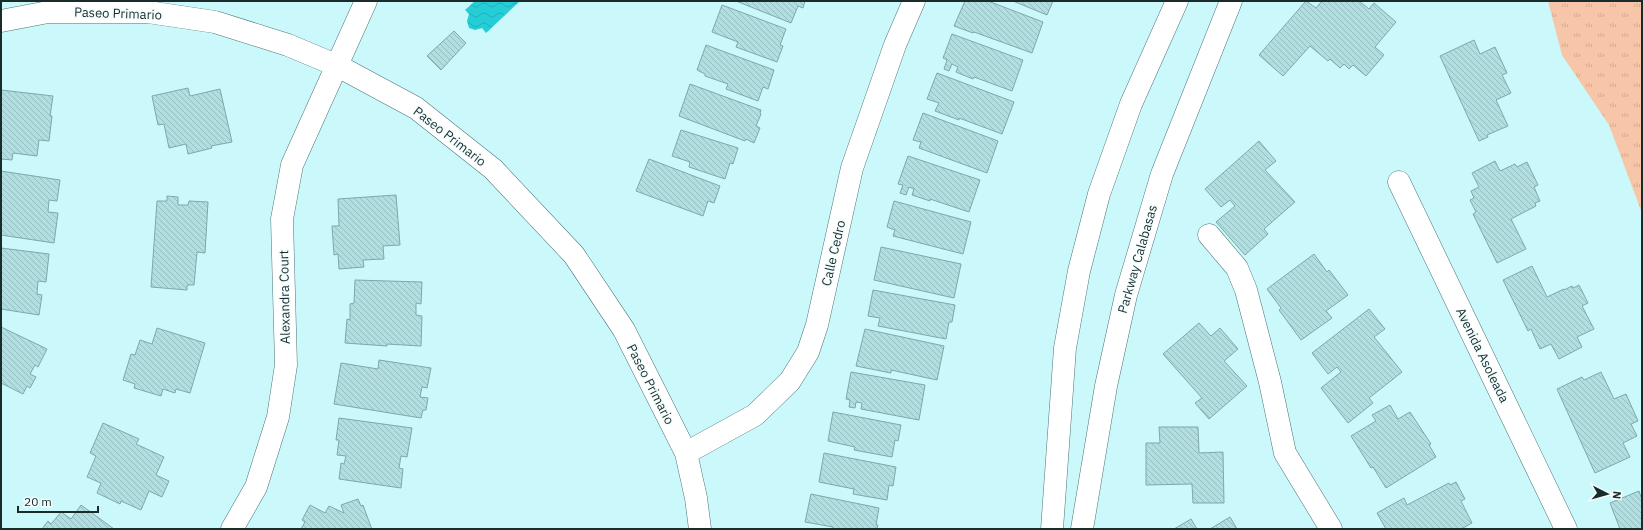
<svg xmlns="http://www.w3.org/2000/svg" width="1643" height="530" viewBox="0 0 1643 530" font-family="'IBM Plex Sans',sans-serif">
	<defs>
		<pattern id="grass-tufts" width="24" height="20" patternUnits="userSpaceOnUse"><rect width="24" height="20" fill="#f7c5a7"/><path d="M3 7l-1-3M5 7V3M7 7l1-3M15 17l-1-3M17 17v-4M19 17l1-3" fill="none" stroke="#d3a990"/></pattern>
		<pattern id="water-waves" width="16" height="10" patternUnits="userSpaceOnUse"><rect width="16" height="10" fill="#25cdd7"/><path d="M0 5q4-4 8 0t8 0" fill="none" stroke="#21b0b9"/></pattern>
		<pattern id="building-back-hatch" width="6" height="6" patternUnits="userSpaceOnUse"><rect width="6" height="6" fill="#b1dee0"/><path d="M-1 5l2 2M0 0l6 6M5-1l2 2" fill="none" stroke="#98bfc0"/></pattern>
	</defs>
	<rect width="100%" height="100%" fill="#cbf8fb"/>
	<path fill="url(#grass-tufts)" d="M1548 1H1642V213L1609 125 1562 55Z"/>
	<path fill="url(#water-waves)" d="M475 1H520L486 33 482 28 475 30 469 28 467 21 469 14 465 10Z"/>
	<path fill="url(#building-back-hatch)" stroke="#7ea8ab" d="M736 1H805L803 8 798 6 791 23Z
		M965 1H988L1043 22 1032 53 974 32 973 33 954 26Z
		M1013 1H1053L1047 15Z
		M1306 1 1316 8 1322 1H1359L1369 9 1374 3 1396 22 1375 47 1384 55 1366 76 1353 65 1349 69 1344 64 1340 68 1330 59 1328 61 1310 46 1283 76 1259 55Z
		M722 5 786 29 780 45 783 46 777 62 736 47 738 42 712 32Z
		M454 31 466 43 441 70 427 56Z
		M952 34 1023 60 1012 91 974 77 973 79 956 72 958 67 952 64 949 71 944 69 947 60 943 58Z
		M1474 40 1480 54 1495 47 1507 73 1502 75 1511 93 1496 100 1508 126 1487 135 1488 137 1479 141 1440 56Z
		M706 45 774 70 768 89 763 87 758 101 726 89 728 84 705 76V74L697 70Z
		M937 73 1014 102 1002 134 959 118V120L935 111 939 103 927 99Z
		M690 84 761 110 760 113 761 114 756 126 760 128 754 143 746 139 745 141 679 116Z
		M188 88 190 96 220 89 232 142 211 146 212 148 188 154 186 144 169 148 164 124 158 125 152 96Z
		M1 90 53 96 50 116H52L49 141 39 140 37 156 13 153 12 160 1 159Z
		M923 113 998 141 987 173 919 148 921 142 913 140Z
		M681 130 738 148 733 164 730 163 725 179 689 167 690 162 672 156Z
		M1259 141 1276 161 1265 170 1295 202 1264 229 1268 234 1245 255 1216 222 1235 206 1230 200 1221 207 1205 189Z
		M908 156 980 180 969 212 930 199V201L912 195 914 189 909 187 906 195 900 193 903 185 898 184Z
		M649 159 720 186 714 203 708 201 703 216 636 191Z
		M1495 161 1500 171 1515 164 1517 167 1527 162 1538 185 1534 187 1540 201 1535 203 1536 206 1511 219 1526 249 1497 263 1473 214 1476 212 1470 200 1474 198 1471 191 1479 187 1472 173Z
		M1 171 60 180 57 201 49 200 48 212 58 213 54 243 1 235Z
		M396 195 400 245 383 246 384 259 363 260 364 267 339 269 338 254 334 255 332 226H339L338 199Z
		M167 196 178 197V205H188L189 201 208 202 205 253 197 252 194 285H187V290L151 287 157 201H167Z
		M894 201 971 222 963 254 893 236 895 230 887 227Z
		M881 247 961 264 954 298 874 280Z
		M1 248 49 254 46 282 38 281 37 294 42 295 39 315 1 309Z
		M1314 254 1327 272 1329 270 1348 295 1326 311 1332 318 1301 340 1279 310 1281 308 1267 289Z
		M1532 266 1547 297 1564 289V290L1572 286 1573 288 1579 285 1588 303 1582 306 1594 329 1577 337 1582 347 1559 359 1551 344 1540 349 1531 329 1528 331 1503 280Z
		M355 280 422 282 421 304 416 303V315L422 316 421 346 387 344V346L345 343 347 319 350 320V304L354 303Z
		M873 290 955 305 952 322H949L946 339 878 326 880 318 868 316Z
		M1369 309 1385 329 1374 337 1402 372 1369 398 1373 403 1348 423 1321 388 1341 372 1337 367 1328 374 1312 353Z
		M1199 323 1211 336 1220 328 1238 349 1224 361 1247 386 1209 419 1195 403 1202 398 1163 354Z
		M1 327 47 349 38 367 35 365 30 374 36 377 30 388 27 386 23 394 1 383Z
		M157 328 205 343 190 393 176 389 175 393 163 389 161 396 134 388 135 384 123 380 131 354 135 355 140 340 152 344Z
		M865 329 944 346 937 380 891 370V373L856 366Z
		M379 360 431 368 427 388 422 387 420 397 428 398 426 410H423L421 418 334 404 341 363 378 369Z
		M851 372 925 385 919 420 861 409 862 403 856 402 855 408 849 407 850 400 846 399Z
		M1601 372 1614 399 1626 394 1638 421 1631 424 1637 436 1623 443 1630 457 1595 473 1557 389 1582 377 1584 380Z
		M1390 405 1398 419 1410 412 1431 444 1429 445 1436 457 1386 488 1373 467 1371 468 1351 436 1376 421 1372 415Z
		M833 412 901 425 898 441 895 440 892 457 854 450 855 447 828 441Z
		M339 418 412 428 407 457 401 456 399 468 403 469 401 488 339 479 341 463 344 464 346 456 337 455 339 440H336Z
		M103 423 139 439 136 444 164 457 156 475 169 481 162 497 149 491 141 510 121 501 120 504 97 493 101 483 87 477 96 456 90 453Z
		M1159 427H1198L1199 453 1223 452 1224 503H1193L1192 484 1146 485V443H1160Z
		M824 453 896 467 893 486 889 485 887 500 853 494 854 489 819 482Z
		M1456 482 1465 499 1461 501 1472 523 1461 529H1386L1377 513 1404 498 1407 505 1449 483 1450 485Z
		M1639 491 1642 500V529H1620L1610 503Z
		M811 494 879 508 876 525H878L877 529H833V527L805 522Z
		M358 499 361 506 363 505 371 527 373 529H301L305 522 302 520 310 505 325 513 329 506 344 513 341 505Z
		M81 505 114 529H42L48 521 51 524 61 512 71 519Z
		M1230 517 1237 529H1210Z
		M1191 519 1197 529H1174Z"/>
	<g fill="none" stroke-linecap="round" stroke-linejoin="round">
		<g stroke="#4c7578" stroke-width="23">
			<path id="minor" d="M1 21 48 12H148L215 22 288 45 338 66 416 108 493 169 574 255 624 330 686 453 696 498 700 529
				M1399 182 1566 529
				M1209 235 1237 268 1246 290 1270 382 1285 453 1331 529
				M686 453 755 415 790 381 808 352 817 325 852 168 895 45 914 1
				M232 529 256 487 278 417 286 365 282 219 292 165 366 1
				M1052 529 1065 348 1079 271 1099 194 1131 104 1177 1
				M1082 529 1106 386 1126 295 1162 174 1231 1"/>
		</g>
		<use href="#minor" stroke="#fff" stroke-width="22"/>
	</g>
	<g text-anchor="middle" stroke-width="3" stroke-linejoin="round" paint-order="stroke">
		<g font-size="13" fill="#1a2b2c" stroke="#f4fdfe">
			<text transform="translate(118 13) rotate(2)" y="5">Paseo Primario</text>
			<text transform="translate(450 136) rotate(38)" y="5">Paseo Primario</text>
			<text transform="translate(833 253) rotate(-77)" y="5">Calle Cedro</text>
			<text transform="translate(1137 259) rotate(-74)" y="5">Parkway Calabasas</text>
			<text transform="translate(284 297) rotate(-91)" y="5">Alexandra Court</text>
			<text transform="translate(1483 355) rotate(64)" y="5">Avenida Asoleada</text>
			<text transform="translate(651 384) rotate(63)" y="5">Paseo Primario</text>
		</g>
	</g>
	<rect width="1643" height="530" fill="none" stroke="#1a2b2c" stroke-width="4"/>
	<g transform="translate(1607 494) rotate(96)" stroke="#f4fdfe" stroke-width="3" paint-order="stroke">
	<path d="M0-3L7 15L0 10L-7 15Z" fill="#1a2b2c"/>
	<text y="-6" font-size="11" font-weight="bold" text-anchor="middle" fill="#1a2b2c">N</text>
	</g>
	<path d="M18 506v6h80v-6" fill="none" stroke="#1a2b2c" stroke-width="2"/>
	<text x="24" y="506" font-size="12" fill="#1a2b2c" stroke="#f4fdfe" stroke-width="3" paint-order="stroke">20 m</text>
</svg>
